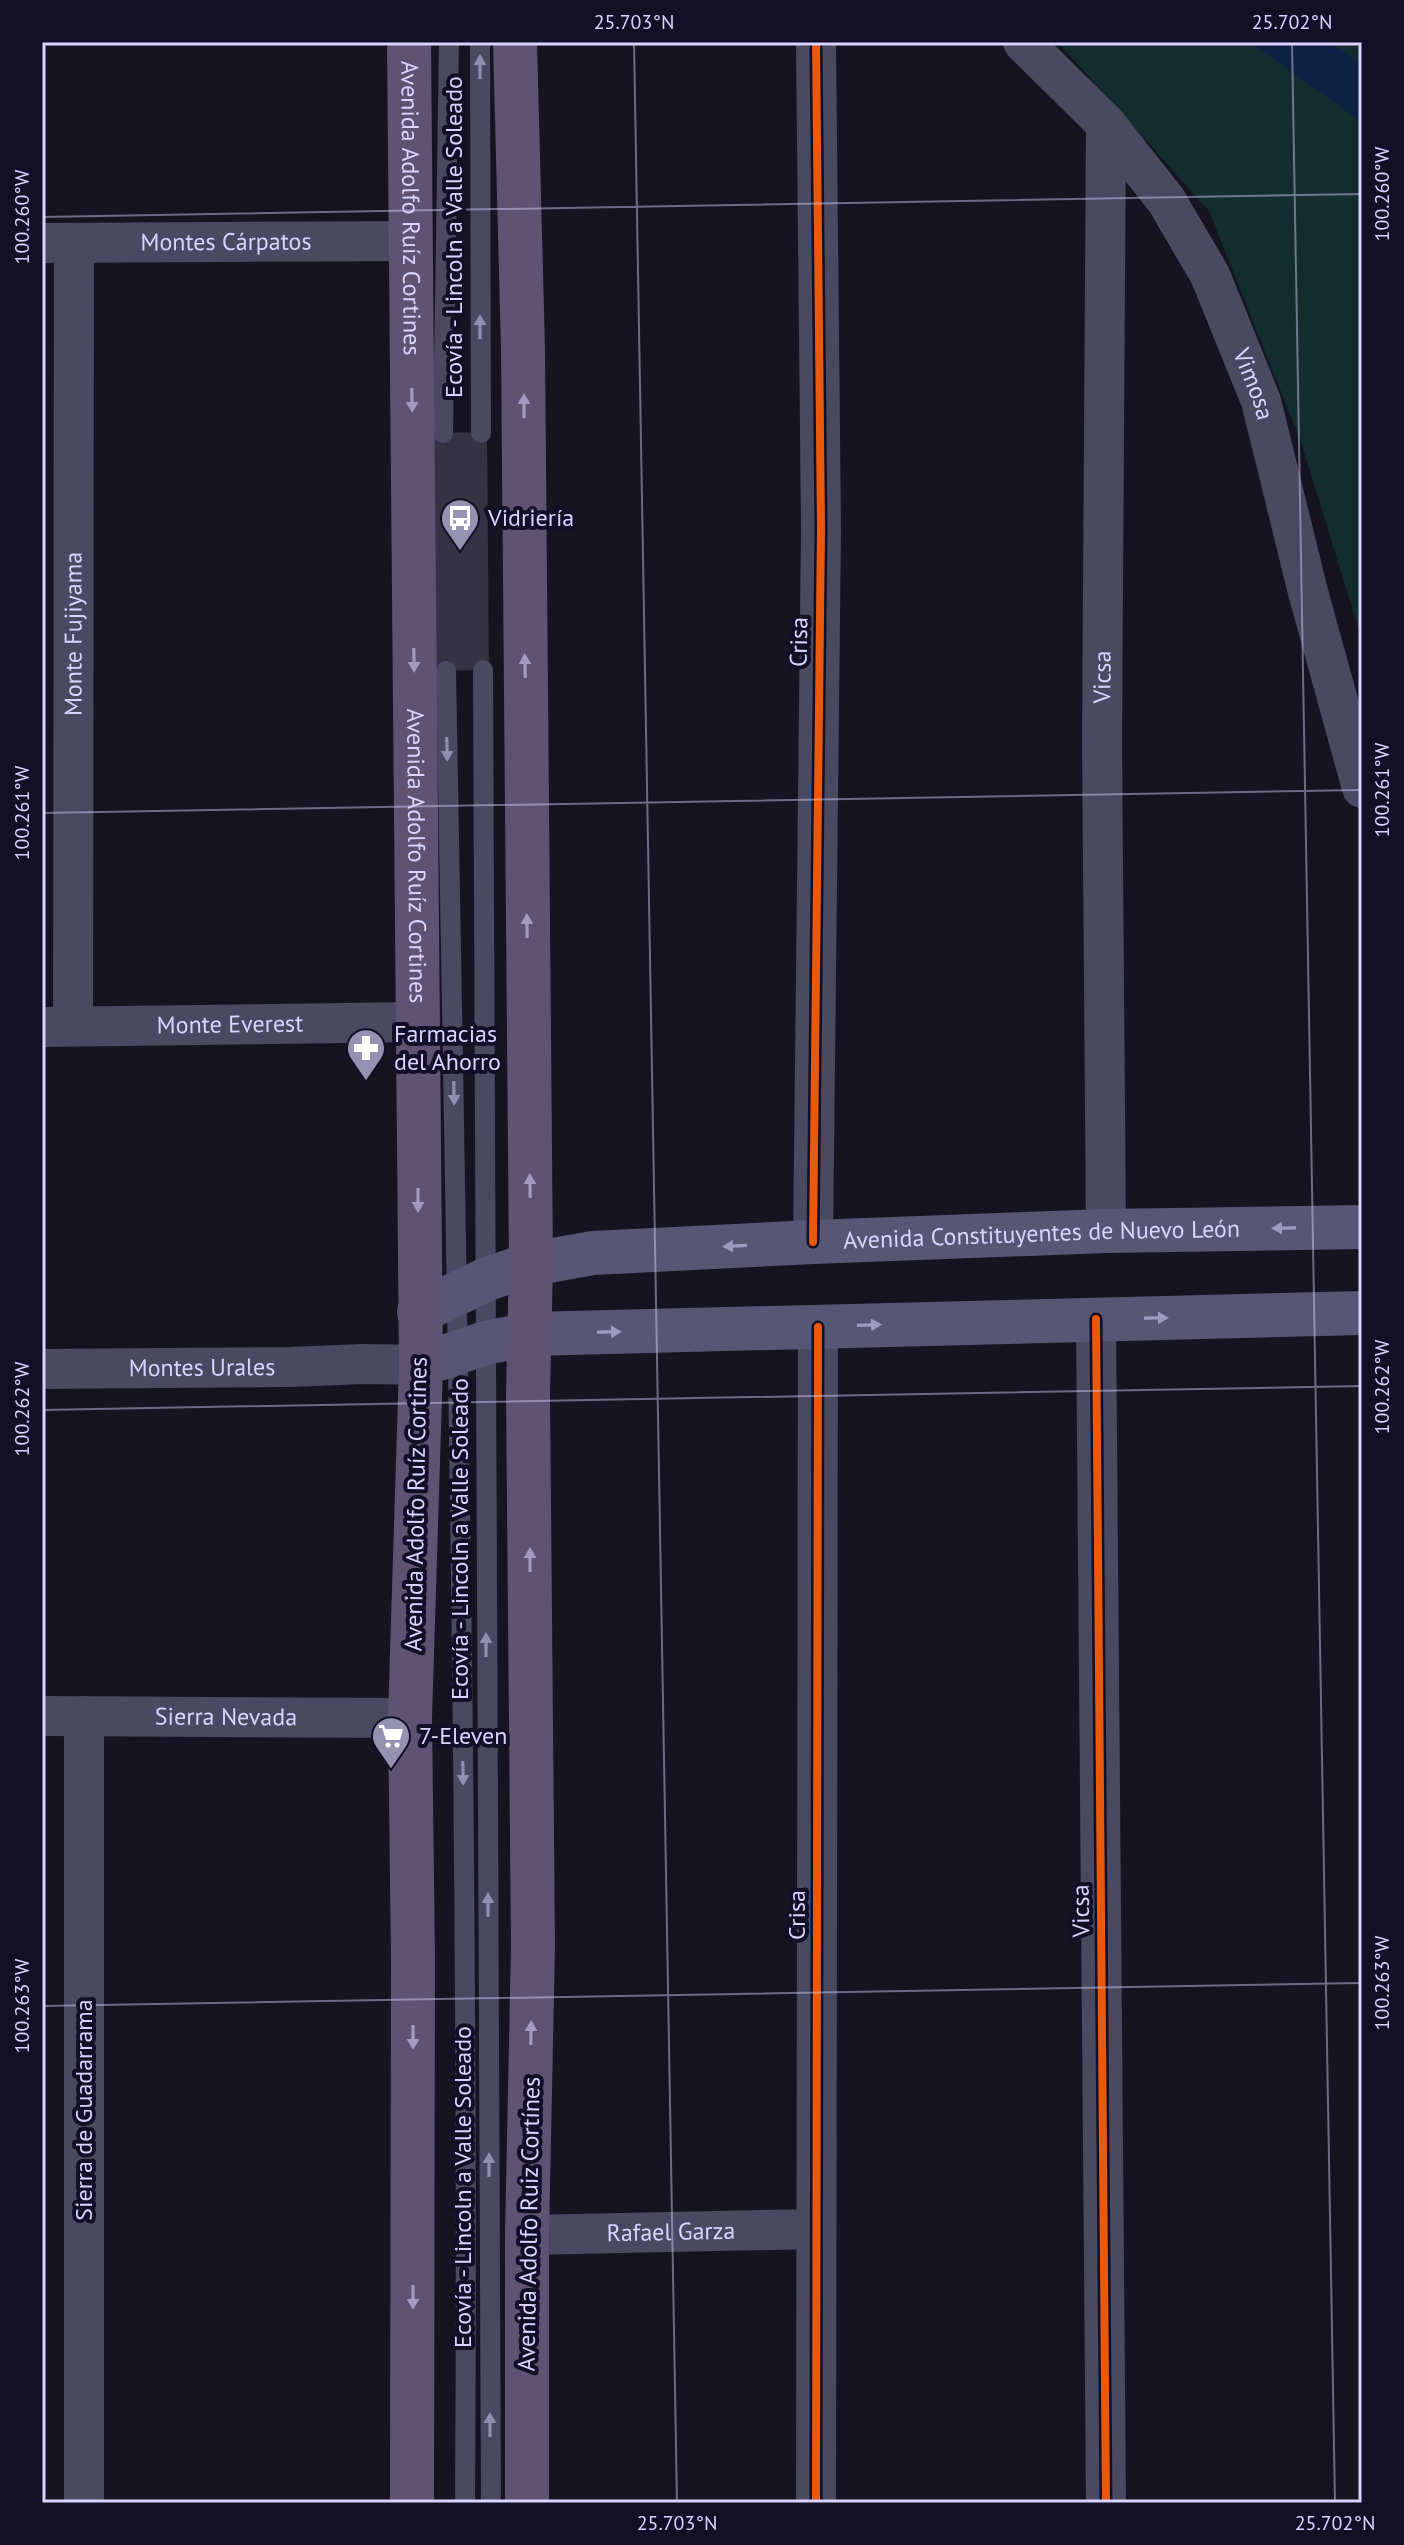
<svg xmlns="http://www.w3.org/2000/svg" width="1404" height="2545" font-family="'PT Sans',sans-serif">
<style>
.green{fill:#132c2d}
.water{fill:#0d2144}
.building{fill:#343243}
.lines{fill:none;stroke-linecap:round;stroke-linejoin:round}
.lane{stroke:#4a4962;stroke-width:20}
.street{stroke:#4a4962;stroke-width:40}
.secondary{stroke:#575674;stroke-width:44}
.primary{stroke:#5e5373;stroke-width:44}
.cycleway-casing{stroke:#130f26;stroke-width:13}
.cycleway{stroke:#e8590c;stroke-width:8}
.oneway{fill:#928eb0}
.oneway2{fill:#a29ac0}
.oneway3{fill:#9e9bc0}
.ticks{fill:none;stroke:#d9d4ff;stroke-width:2;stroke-opacity:0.45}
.labels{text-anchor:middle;stroke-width:8;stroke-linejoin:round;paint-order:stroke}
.street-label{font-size:24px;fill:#d9d4ff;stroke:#130f26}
.poi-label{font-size:24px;fill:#d9d4ff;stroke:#130f26;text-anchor:start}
.neatline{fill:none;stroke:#d9d4ff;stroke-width:3}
.ticks-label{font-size:20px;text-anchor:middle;fill:#d9d4ff}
</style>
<rect width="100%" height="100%" fill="#161421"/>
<!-- green -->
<path class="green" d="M1058,42H1362V640L1301,442L1209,211Z"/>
<!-- water -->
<path class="water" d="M1250,42H1330L1362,64V122Z"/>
<!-- building -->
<path class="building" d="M487,432L489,670L433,671L431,433Z"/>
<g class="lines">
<!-- lane -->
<g class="lane">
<path d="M480,42L481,433"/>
<path d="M443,433L449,42"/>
<path d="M483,670L491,2503"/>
<path d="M446,671C457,1282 469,1892 465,2503"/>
</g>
<!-- street -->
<g class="street">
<path id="s1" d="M1023,42L1106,124L1166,200L1210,275L1261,401L1308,592L1362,788"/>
<path id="s2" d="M42,243L410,241"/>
<path id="s3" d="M73,1026L74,243"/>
<path id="s4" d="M42,1027L417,1022"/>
<path id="s5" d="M1106,1231L1102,742L1106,124"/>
<path d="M813,1242L821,529L816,42"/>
<path d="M1096,1319L1106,2503"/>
<path id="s6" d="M42,1369L290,1367L363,1364L421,1365"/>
<path id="s7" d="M42,1716L410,1718"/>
<path d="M84,1716V2503"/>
<path id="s8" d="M527,2235L816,2229"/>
<path d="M816,2503L818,1327"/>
</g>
<!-- secondary -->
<g class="secondary">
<path id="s9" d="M419,1312L485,1280L531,1264L593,1253L813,1242L1106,1231L1362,1227"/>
<path d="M421,1365L485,1343L531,1334L1362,1313"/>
</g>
<!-- primary -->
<g class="primary">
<path id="s10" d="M409,42L421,1365L410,1718L413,1959L412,2503"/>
<path d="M515,42L523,349L531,1264L528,1395L533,1946L527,2235V2503"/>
</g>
<defs>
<g id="cycleway">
<path d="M813,1242L821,529L816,42"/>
<path d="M1096,1319L1106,2503"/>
<path d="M816,2503L818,1327"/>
</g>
</defs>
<!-- cycleway casing -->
<use href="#cycleway" class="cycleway-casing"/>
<!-- cycleway -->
<use href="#cycleway" class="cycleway"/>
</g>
<!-- one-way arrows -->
<defs><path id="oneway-solid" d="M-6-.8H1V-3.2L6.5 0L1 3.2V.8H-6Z" transform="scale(2)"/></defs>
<g class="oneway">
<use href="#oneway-solid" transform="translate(480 67) rotate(-90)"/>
<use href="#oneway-solid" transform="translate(480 327) rotate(-90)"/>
<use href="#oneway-solid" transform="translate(447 749) rotate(89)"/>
<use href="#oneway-solid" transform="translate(454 1093) rotate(89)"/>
<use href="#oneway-solid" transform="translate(486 1645) rotate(-90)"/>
<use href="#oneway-solid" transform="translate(463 1773) rotate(89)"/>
<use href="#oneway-solid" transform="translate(488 1905) rotate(-90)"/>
<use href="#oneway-solid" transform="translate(489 2165) rotate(-90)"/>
<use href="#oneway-solid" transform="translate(490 2425) rotate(-90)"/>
</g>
<g class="oneway2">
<use href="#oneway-solid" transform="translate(412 400) rotate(89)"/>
<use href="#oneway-solid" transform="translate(524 406) rotate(-90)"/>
<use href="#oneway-solid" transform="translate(414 660) rotate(89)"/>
<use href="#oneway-solid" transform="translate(525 666) rotate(-91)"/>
<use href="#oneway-solid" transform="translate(527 926) rotate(-91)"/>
<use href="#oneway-solid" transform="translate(530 1186) rotate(-91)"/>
<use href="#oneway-solid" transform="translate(418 1200) rotate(90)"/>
<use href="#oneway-solid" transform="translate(530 1560) rotate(-90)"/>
<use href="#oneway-solid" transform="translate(531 2033) rotate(-89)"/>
<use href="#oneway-solid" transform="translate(413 2037) rotate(90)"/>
<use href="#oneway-solid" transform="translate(413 2297) rotate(90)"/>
</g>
<g class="oneway3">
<use href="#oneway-solid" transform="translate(1284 1228) rotate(179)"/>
<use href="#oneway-solid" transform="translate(735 1246) rotate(177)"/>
<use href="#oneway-solid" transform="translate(1156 1318) rotate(-1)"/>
<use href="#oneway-solid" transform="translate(869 1325) rotate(-2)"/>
<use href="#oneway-solid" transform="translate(609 1332) rotate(-1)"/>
</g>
<!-- ticks -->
<path class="ticks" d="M634,42L677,2503M1292,42L1335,2503M42,217L1362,194M42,813L1362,790M42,1410L1362,1386M42,2006L1362,1983"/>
<!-- icons -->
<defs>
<symbol id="bus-pin" viewBox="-11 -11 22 30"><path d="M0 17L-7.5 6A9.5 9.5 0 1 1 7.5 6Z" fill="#9591b1" stroke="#130f26"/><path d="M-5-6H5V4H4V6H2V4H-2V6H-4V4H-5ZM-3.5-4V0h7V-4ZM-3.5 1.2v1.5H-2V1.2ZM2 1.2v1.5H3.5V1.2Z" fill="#fff"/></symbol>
<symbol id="pharmacy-pin" viewBox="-11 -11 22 30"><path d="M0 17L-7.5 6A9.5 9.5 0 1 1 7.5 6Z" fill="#9591b1" stroke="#130f26"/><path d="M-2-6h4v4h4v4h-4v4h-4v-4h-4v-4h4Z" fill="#fff"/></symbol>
<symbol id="supermarket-pin" viewBox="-11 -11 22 30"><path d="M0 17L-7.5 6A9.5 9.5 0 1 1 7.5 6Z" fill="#9591b1" stroke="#130f26"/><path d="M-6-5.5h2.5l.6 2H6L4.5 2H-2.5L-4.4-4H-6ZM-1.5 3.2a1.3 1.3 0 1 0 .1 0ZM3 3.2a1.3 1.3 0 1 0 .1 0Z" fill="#fff"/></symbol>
</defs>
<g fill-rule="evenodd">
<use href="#bus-pin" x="438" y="496" width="44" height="60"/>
<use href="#pharmacy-pin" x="344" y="1026" width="44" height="60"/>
<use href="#supermarket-pin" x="369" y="1714" width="44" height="60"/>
</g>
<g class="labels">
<!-- street labels -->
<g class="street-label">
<text dy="8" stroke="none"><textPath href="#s10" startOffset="166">Avenida Adolfo Ruíz Cortines</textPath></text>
<text transform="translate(454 237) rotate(-90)" y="8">Ecovía - Lincoln a Valle Soleado</text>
<text dy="8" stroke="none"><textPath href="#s2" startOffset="184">Montes Cárpatos</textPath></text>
<text dy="8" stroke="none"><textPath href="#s1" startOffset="418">Vimosa</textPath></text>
<text dy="8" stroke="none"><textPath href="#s3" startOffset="392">Monte Fujiyama</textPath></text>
<text transform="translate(799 642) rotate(-89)" y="8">Crisa</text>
<text dy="8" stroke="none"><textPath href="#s5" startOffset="554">Vicsa</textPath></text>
<text dy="8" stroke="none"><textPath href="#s10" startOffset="814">Avenida Adolfo Ruíz Cortines</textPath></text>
<text dy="8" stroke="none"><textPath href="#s4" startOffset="188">Monte Everest</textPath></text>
<text dy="8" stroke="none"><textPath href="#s9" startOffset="634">Avenida Constituyentes de Nuevo León</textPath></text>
<text dy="8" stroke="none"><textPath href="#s6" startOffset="160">Montes Urales</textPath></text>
<text transform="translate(416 1504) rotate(-89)" y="8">Avenida Adolfo Ruíz Cortines</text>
<text transform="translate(460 1539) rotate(-90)" y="8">Ecovía - Lincoln a Valle Soleado</text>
<text dy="8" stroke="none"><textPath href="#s7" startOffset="184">Sierra Nevada</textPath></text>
<text transform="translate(1081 1911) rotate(-91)" y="8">Vicsa</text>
<text transform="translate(797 1915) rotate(-90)" y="8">Crisa</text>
<text transform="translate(84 2110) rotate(-90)" y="8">Sierra de Guadarrama</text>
<text transform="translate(463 2187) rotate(-90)" y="8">Ecovía - Lincoln a Valle Soleado</text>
<text transform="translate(529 2224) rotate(-89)" y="8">Avenida Adolfo Ruiz Cortínes</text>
<text dy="8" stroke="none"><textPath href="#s8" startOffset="144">Rafael Garza</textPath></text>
</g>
<!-- poi labels -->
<g class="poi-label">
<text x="488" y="526">Vidriería</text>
<text x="394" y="1042">Farmacias<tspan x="394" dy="28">del Ahorro</tspan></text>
<text x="419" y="1744">7-Eleven</text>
</g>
</g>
<!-- border -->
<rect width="1404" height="2545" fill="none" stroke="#130f26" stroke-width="88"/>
<rect x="44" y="44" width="1316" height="2457" class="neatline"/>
<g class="ticks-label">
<text x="634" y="29">25.703°N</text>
<text x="1292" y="29">25.702°N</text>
<text transform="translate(1382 194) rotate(-90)" y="7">100.260°W</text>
<text transform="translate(22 217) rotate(-90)" y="7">100.260°W</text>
<text transform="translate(1382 790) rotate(-90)" y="7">100.261°W</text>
<text transform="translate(22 813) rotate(-90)" y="7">100.261°W</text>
<text transform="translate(1382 1387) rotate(-90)" y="7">100.262°W</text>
<text transform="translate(22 1409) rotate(-90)" y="7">100.262°W</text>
<text transform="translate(1382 1983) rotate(-90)" y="7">100.263°W</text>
<text transform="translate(22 2006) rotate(-90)" y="7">100.263°W</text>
<text x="677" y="2530">25.703°N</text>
<text x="1335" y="2530">25.702°N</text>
</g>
</svg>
